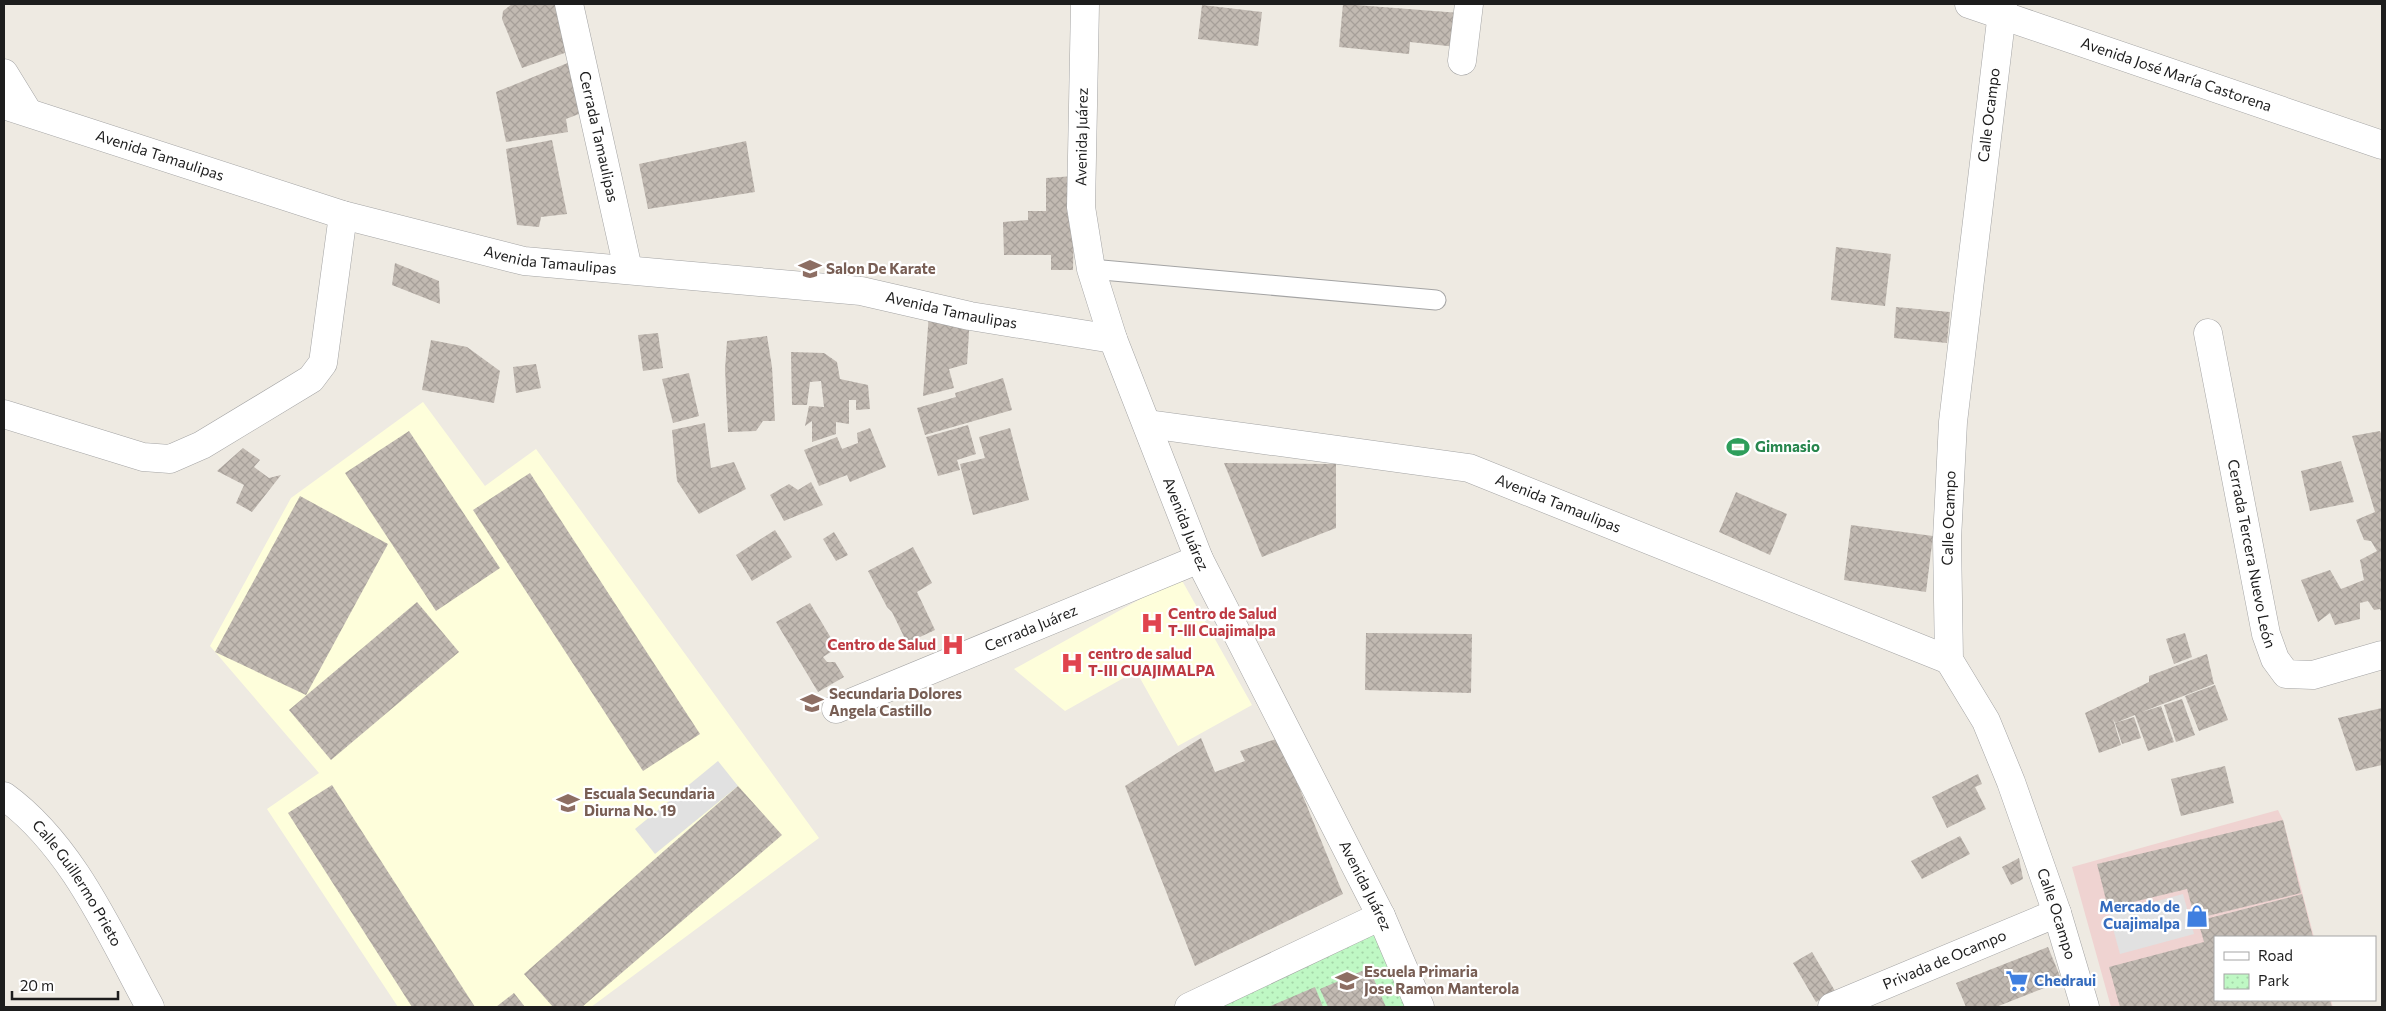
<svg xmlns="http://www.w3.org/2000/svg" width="2386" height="1011" font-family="Commissioner,sans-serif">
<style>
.commercial{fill:#efd3d1}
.education{fill:#fefedb}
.park{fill:url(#park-dots)}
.parking{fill:#e1e1e1}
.building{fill:url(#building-cross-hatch)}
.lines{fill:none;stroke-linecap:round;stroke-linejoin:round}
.service-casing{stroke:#a4a4a4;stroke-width:21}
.minor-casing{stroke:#a4a4a4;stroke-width:29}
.tertiary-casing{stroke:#a4a4a4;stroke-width:29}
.service{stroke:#fff;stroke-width:19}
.minor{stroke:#fff;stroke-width:28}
.tertiary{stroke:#fff;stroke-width:28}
.labels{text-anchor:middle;stroke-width:4.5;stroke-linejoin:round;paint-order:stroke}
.street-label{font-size:15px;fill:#1d1d1d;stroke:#fff}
.education-label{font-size:15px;font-weight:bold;fill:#785e54;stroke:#fff;text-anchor:start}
.leisure-label{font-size:15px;font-weight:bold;fill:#27864d;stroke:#fff;text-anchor:start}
.health-label{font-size:15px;font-weight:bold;fill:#be3a42;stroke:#fff;text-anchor:start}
.shop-label{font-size:15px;font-weight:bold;fill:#366cbe;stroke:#fff;text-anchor:end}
</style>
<defs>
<pattern id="park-dots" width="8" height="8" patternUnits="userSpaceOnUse" patternTransform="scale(1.25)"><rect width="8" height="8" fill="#bff8c4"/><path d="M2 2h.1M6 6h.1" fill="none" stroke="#a4d4a8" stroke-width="1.8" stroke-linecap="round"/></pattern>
<pattern id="building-cross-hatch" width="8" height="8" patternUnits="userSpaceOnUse" patternTransform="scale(1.25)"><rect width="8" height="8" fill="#c2bab2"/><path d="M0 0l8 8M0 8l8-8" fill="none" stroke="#a69f99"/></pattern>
</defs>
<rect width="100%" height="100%" fill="#eeeae2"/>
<!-- commercial -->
<path class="commercial" d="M2278,810L2283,820L2314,937H2215V1000H2331L2333,1007H2111L2072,867Z"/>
<!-- education -->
<g class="education">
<path d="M423,402L485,486L536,449L819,838L591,1007H398L267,809L319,773L210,646L291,498Z"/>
<path d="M1180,577L1252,705L1178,746L1136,671L1065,711L1014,669Z"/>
</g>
<!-- park -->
<path class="park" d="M1370,921L1406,1007H1205Z"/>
<!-- parking -->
<g class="parking">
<path d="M718,761L738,786L655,854L635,829Z"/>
<path d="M2183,894L2194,934L2120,954L2109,914Z"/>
</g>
<!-- building -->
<g class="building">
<path d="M512,4H559L576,49L522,68L502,19L503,11Z"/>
<path d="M1343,4L1460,13L1457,47L1410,42L1409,54L1339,47Z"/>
<path d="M1202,5L1262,12L1258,46L1198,39Z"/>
<path d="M575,60L589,110L566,119L568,132L506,142L496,92Z"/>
<path d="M552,140L567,214L541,217L539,227L517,225L506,149Z"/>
<path d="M746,141L755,192L648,209L639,164Z"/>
<path d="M1075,176L1073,270H1051V255H1004L1003,222L1028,220V211H1046V178Z"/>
<path d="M1836,247L1891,254L1885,306L1831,300Z"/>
<path d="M395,263L439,281L440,304L392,285Z"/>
<path d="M1896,307L1950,312L1947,343L1894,338Z"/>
<path d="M929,313L970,316L967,364L949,369L954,388L923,396Z"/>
<path d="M658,333L663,368L643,371L638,335Z"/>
<path d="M767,336L772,367L775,421H763L756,431L728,432L725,369L727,341Z"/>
<path d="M431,340L467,347L500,371L494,403L422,390Z"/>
<path d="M791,352L824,353L837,362L840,379L868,385L870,409L856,410V400H849V424L836,422V434L812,442V421L805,426L809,406L824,407L821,381L810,382L807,405H792Z"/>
<path d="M536,364L541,388L516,393L513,367Z"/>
<path d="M689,373L699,416L673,423L662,379Z"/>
<path d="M1003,378L1012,410L925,435L917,408L956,397L955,393Z"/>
<path d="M705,423L711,468L734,462L746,489L699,514L677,481L672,430Z"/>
<path d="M968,425L976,454L957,460L960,470L938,476L926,437Z"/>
<path d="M870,428L886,467L850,482L847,475L819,486L804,450L837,437L842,449L858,443L857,433Z"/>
<path d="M1010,428L1029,500L973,515L960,464L985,458L979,437Z"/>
<path d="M409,431L500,568L436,611L345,473Z"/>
<path d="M2380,431L2382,436V613L2380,609L2374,610L2368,601L2360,603V619L2335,625L2330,613L2318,622L2301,580L2330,570L2341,589L2364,580L2360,560L2377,551L2371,541L2364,540L2356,520L2375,512L2352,436Z"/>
<path d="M243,448L260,460L254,467L269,478L281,475L252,512L236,503L244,485L217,471Z"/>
<path d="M2341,461L2354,502L2310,511L2301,471Z"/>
<path d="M1224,463L1336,464V528L1262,557Z"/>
<path d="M530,473L700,734L643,771L473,510Z"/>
<path d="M811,482L823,505L784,521L770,495L789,484L798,490Z"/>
<path d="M1736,492L1787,514L1770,555L1719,532Z"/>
<path d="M300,496L388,544L306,695L215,652Z"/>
<path d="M1851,525L1933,536L1926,592L1844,580Z"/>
<path d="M775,530L792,557L752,581L736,555Z"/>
<path d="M834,532L848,555L836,561L823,539Z"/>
<path d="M913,547L932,583L917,592L935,630L907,643L892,612L887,607L868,571Z"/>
<path d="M417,602L459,652L331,760L289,710Z"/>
<path d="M810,603L837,648L823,657L827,662H835L844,677L818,692L776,622Z"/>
<path d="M1366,633L1472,634L1471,693L1365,690Z"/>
<path d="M2185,633L2192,657L2174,664L2166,639Z"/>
<path d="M2207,654L2214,684L2142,712L2161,706L2174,742L2148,751L2135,715L2115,723L2113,719L2121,745L2099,753L2085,713L2149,682V676Z"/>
<path d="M2215,685L2228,720L2199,731L2185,696Z"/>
<path d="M2182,699L2195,735L2176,742L2164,705Z"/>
<path d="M2382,708V765L2356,771L2338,718Z"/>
<path d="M2134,717L2141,738L2122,744L2115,723Z"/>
<path d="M1201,738L1215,772L1245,761L1240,751L1279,738L1343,894L1195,966L1125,786Z"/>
<path d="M2225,766L2234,803L2181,816L2171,779Z"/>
<path d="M1978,774L1982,784L1975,787L1986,809L1947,828L1932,797Z"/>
<path d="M332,785L475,1007H412L288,813Z"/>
<path d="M738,786L782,835L582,1007H553L524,974Z"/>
<path d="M2283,820L2301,893L2195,919L2187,889L2108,908L2097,864Z"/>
<path d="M1960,836L1970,854L1922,879L1911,861Z"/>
<path d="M2019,858L2023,879L2011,885L2002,867Z"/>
<path d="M2302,894L2313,937H2215V1000H2330L2332,1007H2120L2109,967L2204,942L2198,921Z"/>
<path d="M2048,947L2062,981L1996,1007H1966L1956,983Z"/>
<path d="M1812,952L1835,991L1816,1002L1793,963Z"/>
<path d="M1369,968L1386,1007H1328L1320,989Z"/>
<path d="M1315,987L1323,1007H1268Z"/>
<path d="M514,993L525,1007H496Z"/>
</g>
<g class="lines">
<defs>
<path id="service" d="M1091,269L1436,300"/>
<g id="minor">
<path id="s1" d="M569,4L628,269"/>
<path id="s2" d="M2003,4L1953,422L1947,539L1949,660L1986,721L2011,782L2057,913L2085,1007"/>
<path d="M1462,61L1469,4"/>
<path d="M4,73L28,112"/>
<path id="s3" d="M4,105L343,215L524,261L861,291L970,316L1113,339"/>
<path id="s4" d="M2208,333L2266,634L2275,659L2286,674L2313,675L2382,655"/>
<path d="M4,414L143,457L170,459L202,445L311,379L323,363L343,215"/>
<path id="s5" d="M1148,424L1469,468L1949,660"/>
<path id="s6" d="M836,709L1199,559"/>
<path id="s7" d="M4,796C73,846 110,934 150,1007"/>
<path d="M1189,1007L1381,916"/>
<path id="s8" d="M1832,1007L2057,913"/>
</g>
<g id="tertiary">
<path id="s9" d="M1085,4L1081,207L1091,269L1113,339L1199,559L1381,916L1420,1007"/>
<path id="s10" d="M1969,4L2382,145"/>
</g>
</defs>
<!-- service casing -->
<use href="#service" class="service-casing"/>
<!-- minor casing -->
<use href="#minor" class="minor-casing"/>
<!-- tertiary casing -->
<use href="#tertiary" class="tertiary-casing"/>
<!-- service -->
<use href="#service" class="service"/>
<!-- minor -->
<use href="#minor" class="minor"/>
<!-- tertiary -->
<use href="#tertiary" class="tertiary"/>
</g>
<!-- icons -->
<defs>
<symbol id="school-bare" viewBox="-9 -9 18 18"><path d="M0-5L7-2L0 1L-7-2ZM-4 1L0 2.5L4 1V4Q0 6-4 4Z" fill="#8d6e63" stroke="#fff" stroke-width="2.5" paint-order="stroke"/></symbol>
<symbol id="stadium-bare" viewBox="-9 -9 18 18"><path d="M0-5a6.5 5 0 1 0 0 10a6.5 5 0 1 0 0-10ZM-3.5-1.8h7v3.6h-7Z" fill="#2e9e5b" stroke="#fff" stroke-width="2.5" paint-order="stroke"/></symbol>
<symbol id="hospital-bare" viewBox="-9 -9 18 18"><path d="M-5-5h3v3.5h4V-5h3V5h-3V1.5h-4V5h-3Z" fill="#e0444e" stroke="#fff" stroke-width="2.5" paint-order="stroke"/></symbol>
<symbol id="shop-bare" viewBox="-9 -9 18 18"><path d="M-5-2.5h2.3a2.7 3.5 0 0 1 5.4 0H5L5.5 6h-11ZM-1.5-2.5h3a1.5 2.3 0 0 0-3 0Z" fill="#3f7fe0" stroke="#fff" stroke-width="2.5" paint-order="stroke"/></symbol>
<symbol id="supermarket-bare" viewBox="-9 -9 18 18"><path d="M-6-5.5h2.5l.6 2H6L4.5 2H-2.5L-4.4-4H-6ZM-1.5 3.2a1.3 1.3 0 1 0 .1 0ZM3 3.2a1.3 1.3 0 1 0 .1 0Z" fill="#3f7fe0" stroke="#fff" stroke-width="2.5" paint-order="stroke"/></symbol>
</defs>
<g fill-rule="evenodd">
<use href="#school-bare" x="794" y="253" width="32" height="32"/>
<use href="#stadium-bare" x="1722" y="431" width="32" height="32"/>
<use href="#hospital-bare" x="1136" y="607" width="32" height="32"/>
<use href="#hospital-bare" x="937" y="629" width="32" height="32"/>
<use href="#hospital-bare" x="1056" y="647" width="32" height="32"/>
<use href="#school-bare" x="796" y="687" width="32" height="32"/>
<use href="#school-bare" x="552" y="787" width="32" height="32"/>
<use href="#shop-bare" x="2181" y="900" width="32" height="32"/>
<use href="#school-bare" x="1331" y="965" width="32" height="32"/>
<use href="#supermarket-bare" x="2001" y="965" width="32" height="32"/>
</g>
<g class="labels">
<!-- street labels -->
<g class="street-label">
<text dy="5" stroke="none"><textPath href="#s10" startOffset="219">Avenida José María Castorena</textPath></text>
<text transform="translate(1989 115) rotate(-83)" y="5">Calle Ocampo</text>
<text dy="5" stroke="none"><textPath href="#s1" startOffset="136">Cerrada Tamaulipas</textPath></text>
<text transform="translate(1082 137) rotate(-89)" y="5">Avenida Juárez</text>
<text dy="5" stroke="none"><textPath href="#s3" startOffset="164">Avenida Tamaulipas</textPath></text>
<text dy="5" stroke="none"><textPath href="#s3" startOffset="569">Avenida Tamaulipas</textPath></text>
<text dy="5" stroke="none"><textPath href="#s3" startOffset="974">Avenida Tamaulipas</textPath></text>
<text dy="5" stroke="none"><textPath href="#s5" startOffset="420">Avenida Tamaulipas</textPath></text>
<text transform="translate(1949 518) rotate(-88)" y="5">Calle Ocampo</text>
<text dy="5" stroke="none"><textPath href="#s9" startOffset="538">Avenida Juárez</textPath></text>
<text dy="5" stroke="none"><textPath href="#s4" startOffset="225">Cerrada Tercera Nuevo León</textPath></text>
<text dy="5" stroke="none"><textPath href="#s6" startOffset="211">Cerrada Juárez</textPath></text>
<text dy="5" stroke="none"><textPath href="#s7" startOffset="115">Calle Guillermo Prieto</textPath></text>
<text dy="5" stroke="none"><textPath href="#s9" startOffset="942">Avenida Juárez</textPath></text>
<text dy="5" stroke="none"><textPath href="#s2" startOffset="936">Calle Ocampo</textPath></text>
<text dy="5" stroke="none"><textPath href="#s8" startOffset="122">Privada de Ocampo</textPath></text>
</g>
<!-- education labels -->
<g class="education-label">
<text x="826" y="274">Salon De Karate</text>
<text x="829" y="699">Secundaria Dolores<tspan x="829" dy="17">Angela Castillo</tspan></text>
<text x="584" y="799">Escuala Secundaria<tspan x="584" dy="17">Diurna No. 19</tspan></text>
<text x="1364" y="977">Escuela Primaria<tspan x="1364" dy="17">Jose Ramon Manterola</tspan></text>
</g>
<!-- leisure labels -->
<g class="leisure-label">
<text x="1755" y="452">Gimnasio</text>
</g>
<!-- health labels -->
<g class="health-label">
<text x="1168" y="619">Centro de Salud<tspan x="1168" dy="17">T-lll Cuajimalpa</tspan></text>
<text x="936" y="650" text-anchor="end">Centro de Salud</text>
<text x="1088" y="659">centro de salud<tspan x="1088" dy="17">T-III CUAJIMALPA</tspan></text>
</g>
<!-- shop labels -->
<g class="shop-label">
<text x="2180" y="912">Mercado de<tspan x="2180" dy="17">Cuajimalpa</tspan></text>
<text x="2034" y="986" text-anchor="start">Chedraui</text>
</g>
</g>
<!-- border -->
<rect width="2386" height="1011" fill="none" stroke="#1d1d1d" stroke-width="10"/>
<!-- legend -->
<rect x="2214" y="936" width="162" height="65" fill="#ffffff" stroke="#a5a5a5"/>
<rect x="2224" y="952" width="25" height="8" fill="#ffffff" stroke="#a5a5a5"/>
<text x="2258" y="961" font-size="15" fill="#1d1d1d">Road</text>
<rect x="2224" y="974" width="25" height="15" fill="url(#park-dots)" stroke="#a5a5a5"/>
<text x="2258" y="986" font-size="15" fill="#1d1d1d">Park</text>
<!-- scale -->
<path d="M12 991v8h106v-8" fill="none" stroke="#1d1d1d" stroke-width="2.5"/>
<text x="20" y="991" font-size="15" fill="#1d1d1d" stroke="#ffffff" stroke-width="4" paint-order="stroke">20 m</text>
</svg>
